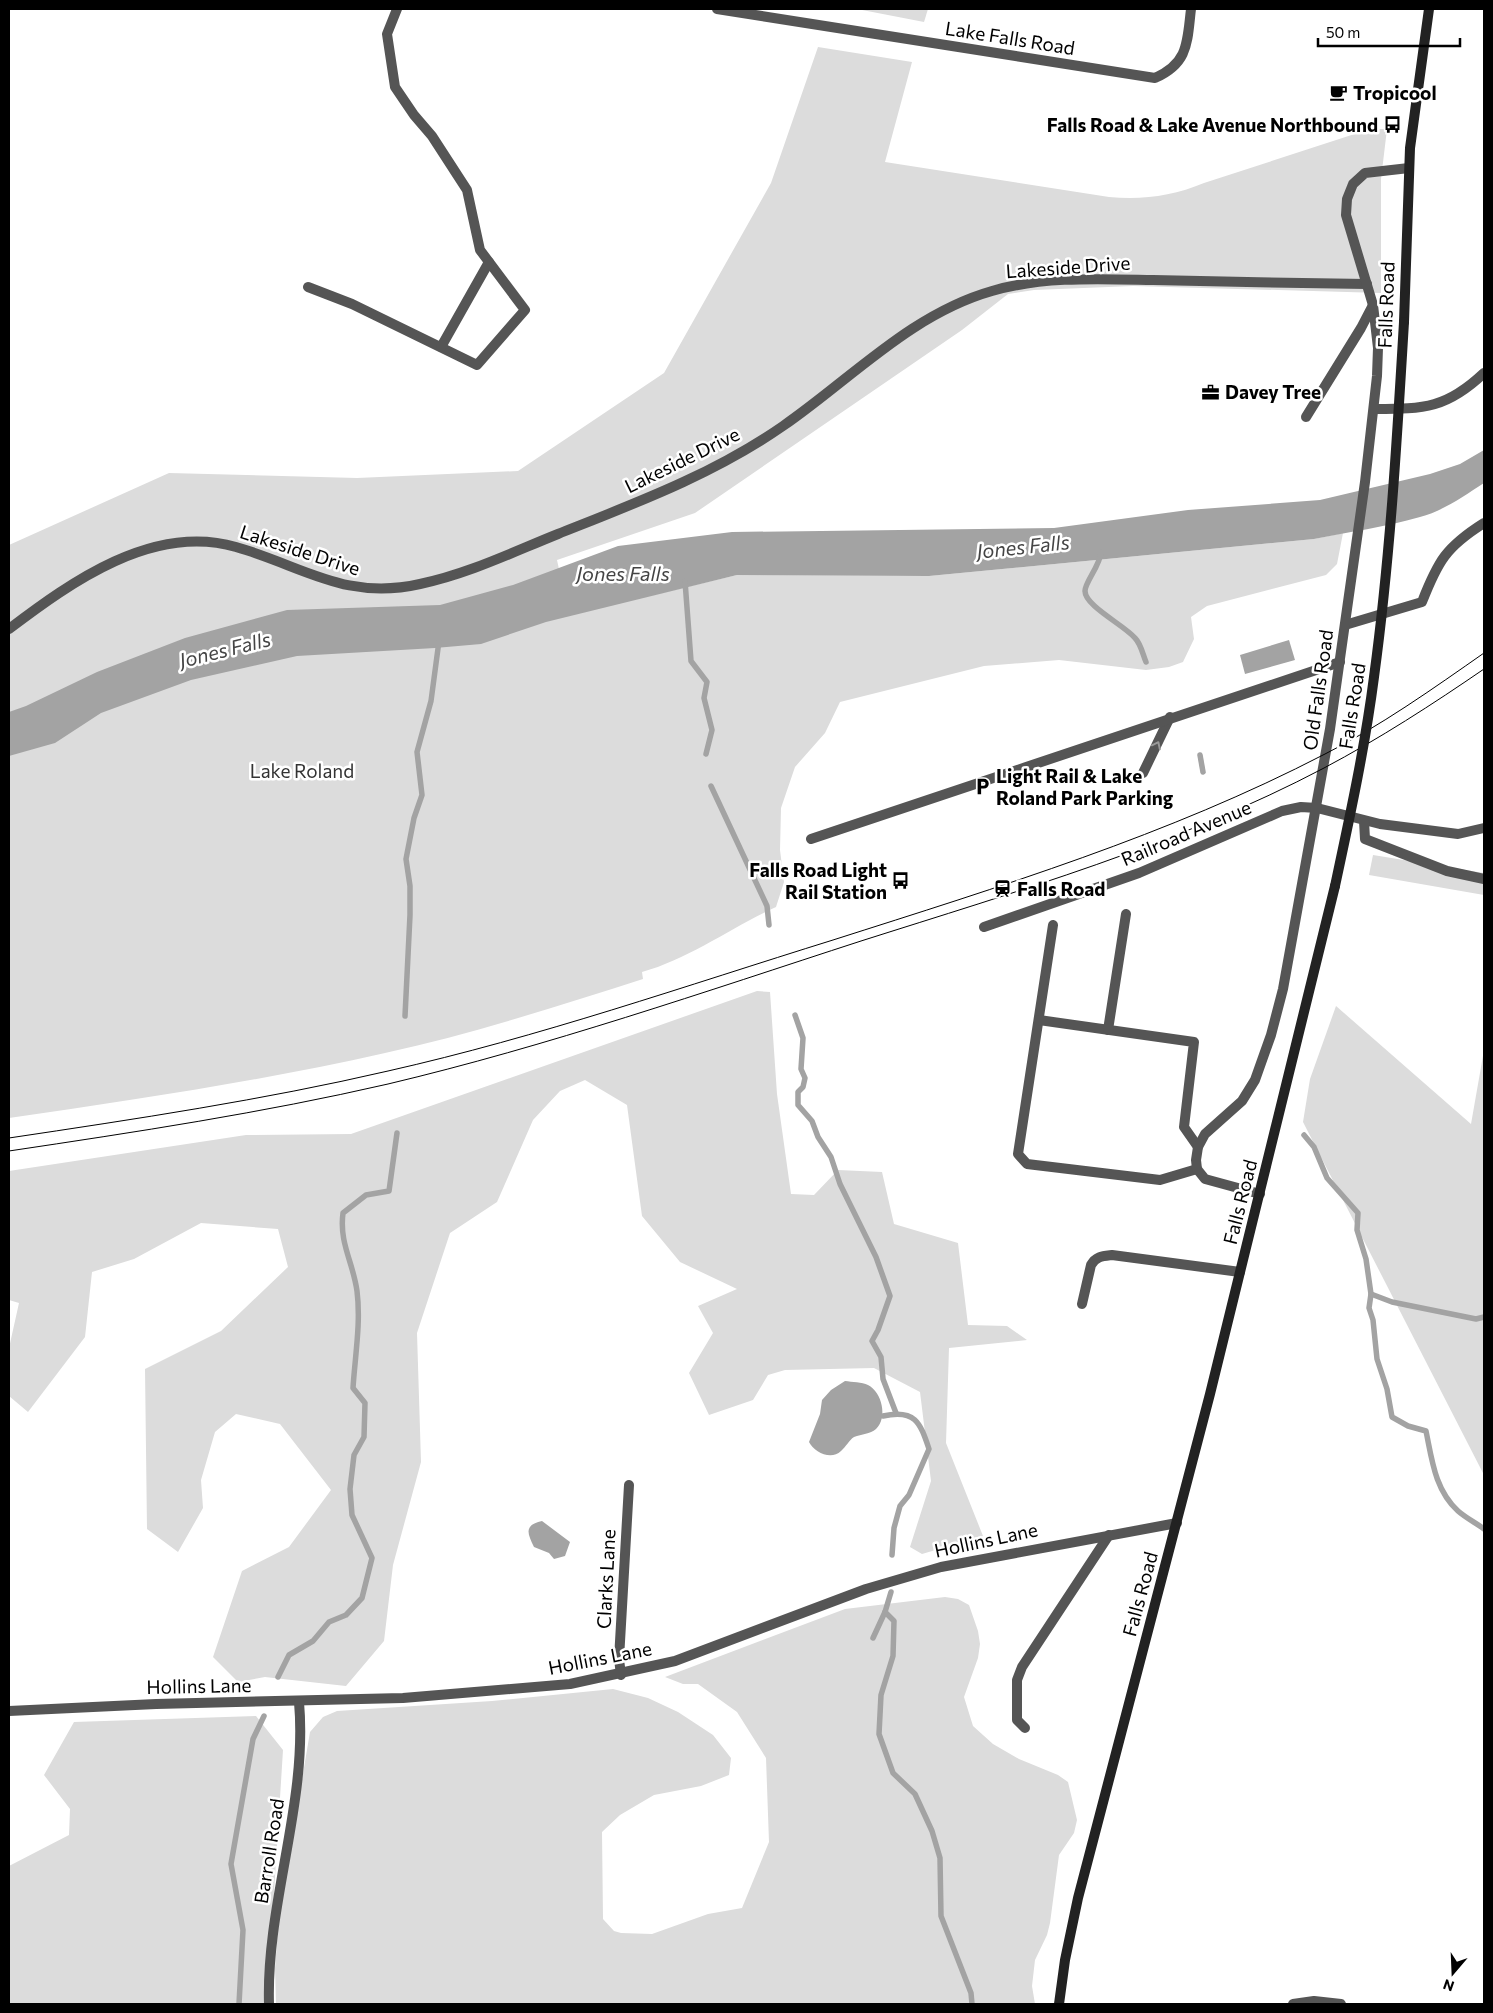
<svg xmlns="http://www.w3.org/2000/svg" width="1493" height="2013" font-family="Commissioner,sans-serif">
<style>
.green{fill:#dcdcdc}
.water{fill:#a3a3a3}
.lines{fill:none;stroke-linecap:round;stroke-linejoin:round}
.stream{stroke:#a3a3a3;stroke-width:5.5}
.service{stroke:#555;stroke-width:10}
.minor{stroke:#555;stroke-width:10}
.secondary{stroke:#222;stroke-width:10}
.tram{stroke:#000;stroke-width:1}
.secondary-bridge{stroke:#222;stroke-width:10}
.oneway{stroke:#999}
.labels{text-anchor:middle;stroke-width:5;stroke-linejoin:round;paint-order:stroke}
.street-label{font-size:19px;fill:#000;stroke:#fff}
.poi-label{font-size:19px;font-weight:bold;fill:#000;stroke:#fff;text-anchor:start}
.park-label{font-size:19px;fill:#333;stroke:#fff}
.water-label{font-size:20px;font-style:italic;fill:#444;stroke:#fff}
</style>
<rect width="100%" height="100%" fill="#fff"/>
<!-- green -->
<g class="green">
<path d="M857,9H928L924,22Z"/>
<path d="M818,47L912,62L885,162L1109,197C1143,200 1173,196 1204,183L1370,129H1387L1381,179V293L1133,286L1034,290L1008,294L962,330L695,513L557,560L569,615L737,575L929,576L1314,539L1343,533L1337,564L1326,575L1207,606L1191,617L1194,639L1183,662L1169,667L1146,670L1059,660L984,666L840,702L825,733L795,767L781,808L780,850L784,882L776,907C732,927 689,959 642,972L643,979C558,1006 472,1034 385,1053C261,1081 135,1100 9,1118V545L169,473L357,478L518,471L664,373L771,183Z"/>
<path d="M1373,855L1484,873V895L1369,875Z"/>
<path d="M757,991L770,992L777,1094L791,1194L814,1195L838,1170L882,1172L894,1224L958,1243L968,1325L1007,1326L1027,1340L949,1348L946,1443L983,1536L922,1554L910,1547L931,1481L920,1392L874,1368L785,1370L768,1375L753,1400L709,1415L689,1373L713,1333L698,1306L737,1289L680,1262L642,1216L627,1105L585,1080L560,1091L533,1120L497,1202L450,1233L417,1333L421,1462L393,1565L384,1641L346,1686L265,1677L238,1682L213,1657L242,1571L289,1547L331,1490L280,1424L236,1414L215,1432L201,1480L203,1508L178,1552L147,1529L145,1369L221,1331L288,1267L278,1229L201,1223L134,1259L92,1272L85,1337L28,1412L9,1396V1348L19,1303L9,1300V1171L246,1135L351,1134Z"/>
<path d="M1336,1006L1471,1124L1484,1050V1475L1303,1122L1310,1079Z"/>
<path d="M945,1597L958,1599L969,1605L978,1631L980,1644L978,1658L964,1697L973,1726L993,1744L1019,1759L1058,1775L1068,1782L1077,1820L1074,1833L1059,1855L1050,1923L1047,1935L1035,1960L1032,1986L1035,2004H276L275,1968L279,1916L310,1732L323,1717L337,1711L492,1701L613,1689L648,1698L678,1712L713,1735L731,1758L729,1775L701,1786L654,1795L620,1815L602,1832L603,1919L614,1931L621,1933L652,1934L708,1914L742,1908L769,1842L766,1758L737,1712L698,1684H683L665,1677L845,1609Z"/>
<path d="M256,1716L283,1750L267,2004H9V1866L69,1835L70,1809L44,1775L74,1722Z"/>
</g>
<!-- water -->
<g class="water">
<path d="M1484,450V483C1464,496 1443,511 1420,517C1385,527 1349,532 1314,539L929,576L737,575L546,622L481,644L435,648L297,656L191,680L101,713L55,743L9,756V712L26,706L97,672L185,638L287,610L440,605L513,585L618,546L732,532L1054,528L1188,510L1320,500L1430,474L1460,464Z"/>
<path d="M1289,640L1295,660L1245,674L1240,655Z"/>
<path d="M845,1381C852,1382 862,1382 868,1385C882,1392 888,1418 876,1429C870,1434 862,1434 854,1437C849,1440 846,1447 841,1451C831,1461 814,1452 809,1442L820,1414L822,1400L831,1390Z"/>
<path d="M542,1521L570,1542L565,1556L554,1559L549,1553L534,1547C527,1533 524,1525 542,1521Z"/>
</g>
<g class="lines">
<!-- stream -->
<g class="stream">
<path d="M1101,552C1100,566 1085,582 1085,591C1085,606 1124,625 1135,638C1141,644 1143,655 1146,662"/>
<path d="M685,581L691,661L707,682L704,698L712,730L706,754"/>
<path d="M1200,755L1203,772"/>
<path d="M711,786L767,906L769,925"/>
<path d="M795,1015L803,1038L801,1069L805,1078L803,1087L798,1092V1105L812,1121L818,1137L831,1157L840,1184L876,1257L890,1296L878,1330L872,1341L881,1357L883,1379L896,1413"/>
<path d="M405,1016L410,915V886L406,859L414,818L422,795L417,752L431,701L439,641"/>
<path d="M1304,1135L1314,1147L1327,1178L1358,1213L1357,1230L1366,1259L1371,1294L1369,1308L1373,1320L1377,1359L1387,1389L1392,1417L1408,1426L1426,1431C1432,1460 1435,1490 1458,1511C1466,1518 1476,1523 1484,1529"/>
<path d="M1371,1294L1392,1302L1476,1319L1484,1317"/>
<path d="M883,1416C915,1409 920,1422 929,1449L909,1495L900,1506L894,1528L892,1555"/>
<path d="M885,1612L894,1621L893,1656L881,1695L879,1734L893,1773L915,1794L932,1831L940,1858L941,1916L971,1993L972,2004"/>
<path d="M873,1638L885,1612L891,1592"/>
<path d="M278,1677L289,1655L313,1641L329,1622L346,1615L362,1598L372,1558L352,1515L350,1489L354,1455L364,1437L365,1403L353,1388C355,1356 361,1323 357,1291C353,1262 339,1243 343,1213L366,1195L389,1191L397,1133"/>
<path d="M239,2004L243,1930L231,1864L253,1739L264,1716"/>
</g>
<!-- service -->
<g class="service">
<path d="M1375,409C1425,409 1447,408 1484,373"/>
<path d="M1306,417L1361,328L1373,305"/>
<path d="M1345,625L1422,602C1438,561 1446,547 1484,523"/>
<path d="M1143,773L1170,717"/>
<path d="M1317,808L1380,824L1458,834L1484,828"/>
<path d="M1364,821L1365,839L1447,871L1484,879"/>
<path d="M811,839L1340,662"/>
<path d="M1053,925L1018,1154L1027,1164L1160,1180L1197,1169"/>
<path d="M1039,1020L1194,1042L1184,1127L1198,1147"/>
<path d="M1108,1030L1126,914"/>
<path d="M1082,1304L1091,1265C1096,1256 1103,1256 1112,1255L1240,1272"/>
<path d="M1025,1728L1017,1720V1680L1022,1667L1109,1535"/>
</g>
<!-- minor -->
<g class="minor">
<path d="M717,9L1155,78C1189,63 1187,42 1191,9"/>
<path d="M308,287L352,304L477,365L525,310L480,250L467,190L432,136L414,115L395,87L387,34L397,9"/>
<path d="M441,347L489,262"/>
<path d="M9,629C71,582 153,523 236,547C303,566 345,601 420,584C468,574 513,552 558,534C636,503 714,474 783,426C851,379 911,314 992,291C1043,276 1101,279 1153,280C1224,282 1296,283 1367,284"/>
<path d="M984,927L1139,873L1282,811L1301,807L1317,808"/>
<path d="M1260,1194L1205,1179L1197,1169L1196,1160L1198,1147L1205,1134L1242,1101L1255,1080L1271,1035L1283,989L1330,729L1365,482L1377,376L1378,348L1373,305L1346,215L1347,199L1353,184L1365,173L1409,168"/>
<path d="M621,1675L619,1659L629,1485"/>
<path d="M9,1711L156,1704L403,1698L570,1684L675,1661L866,1589L941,1567L1177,1523"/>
<path d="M269,2004C266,1903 308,1803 299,1702"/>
<path d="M1293,2004L1314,2001L1341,2004"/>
</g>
<!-- secondary -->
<g class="secondary">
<path d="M1404,322L1410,148L1429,9"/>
<path d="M1059,2004L1065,1960L1078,1898L1210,1394L1335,886"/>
</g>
<!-- tram -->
<g class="tram">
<path d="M9,1138C136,1119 263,1100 388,1071C539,1037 685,986 833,940C999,887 1169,835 1325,754C1379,727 1434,688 1484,653"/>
<path d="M9,1151C136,1132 262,1113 388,1084C548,1046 704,992 861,941C1015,892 1180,844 1324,768C1379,739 1433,704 1484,669"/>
</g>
<!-- secondary-bridge -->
<path class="secondary-bridge" d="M1335,886C1350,816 1365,747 1374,677C1390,559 1397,440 1404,322"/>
</g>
<!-- one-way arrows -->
<defs><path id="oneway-chevron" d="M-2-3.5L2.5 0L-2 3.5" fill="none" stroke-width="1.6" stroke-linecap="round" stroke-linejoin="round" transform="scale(1.25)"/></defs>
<use class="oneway" href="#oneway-chevron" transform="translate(1157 745) rotate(-64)"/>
<!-- icons -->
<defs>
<symbol id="cafe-bare" viewBox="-9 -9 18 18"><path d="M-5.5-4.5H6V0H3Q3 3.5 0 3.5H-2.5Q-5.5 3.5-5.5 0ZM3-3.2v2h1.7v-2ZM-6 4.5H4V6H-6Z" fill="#000" stroke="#fff" stroke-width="2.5" paint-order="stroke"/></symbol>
<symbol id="bus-bare" viewBox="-9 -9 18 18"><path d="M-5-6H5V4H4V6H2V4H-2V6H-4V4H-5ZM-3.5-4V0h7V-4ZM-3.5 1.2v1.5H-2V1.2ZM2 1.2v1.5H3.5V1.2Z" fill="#000" stroke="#fff" stroke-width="2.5" paint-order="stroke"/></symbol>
<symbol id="office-bare" viewBox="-9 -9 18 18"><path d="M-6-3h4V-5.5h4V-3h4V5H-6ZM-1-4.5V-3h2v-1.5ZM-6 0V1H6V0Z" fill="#000" stroke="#fff" stroke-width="2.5" paint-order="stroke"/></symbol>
<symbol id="parking-bare" viewBox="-9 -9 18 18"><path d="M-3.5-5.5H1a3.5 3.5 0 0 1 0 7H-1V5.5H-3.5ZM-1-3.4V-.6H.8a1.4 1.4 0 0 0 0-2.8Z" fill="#000" stroke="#fff" stroke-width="2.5" paint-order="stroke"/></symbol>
<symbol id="station-bare" viewBox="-9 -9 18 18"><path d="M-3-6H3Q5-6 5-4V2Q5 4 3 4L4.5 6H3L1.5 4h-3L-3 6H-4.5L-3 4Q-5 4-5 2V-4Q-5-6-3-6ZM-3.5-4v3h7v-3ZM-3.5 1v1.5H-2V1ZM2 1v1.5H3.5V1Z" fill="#000" stroke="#fff" stroke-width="2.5" paint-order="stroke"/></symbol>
</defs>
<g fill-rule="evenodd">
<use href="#cafe-bare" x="1326" y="80" width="25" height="25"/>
<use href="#bus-bare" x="1380" y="112" width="25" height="25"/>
<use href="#office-bare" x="1198" y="380" width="25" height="25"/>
<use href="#parking-bare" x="970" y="774" width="25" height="25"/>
<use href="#bus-bare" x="888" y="868" width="25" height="25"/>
<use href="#station-bare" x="990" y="876" width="25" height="25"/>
</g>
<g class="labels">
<!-- street labels -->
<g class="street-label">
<text transform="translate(1010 38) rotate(9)" y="7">Lake Falls Road</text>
<text transform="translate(1068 267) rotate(-4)" y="7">Lakeside Drive</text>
<text transform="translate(1386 305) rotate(-88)" y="7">Falls Road</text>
<text transform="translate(682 460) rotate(-26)" y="7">Lakeside Drive</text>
<text transform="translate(300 550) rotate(18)" y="7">Lakeside Drive</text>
<text transform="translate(1318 690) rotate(-82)" y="7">Old Falls Road</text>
<text transform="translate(1352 706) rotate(-81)" y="7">Falls Road</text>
<text transform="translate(1186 833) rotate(-23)" y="7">Railroad Avenue</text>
<text transform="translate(1240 1202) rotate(-76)" y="7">Falls Road</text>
<text transform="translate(986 1540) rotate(-12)" y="7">Hollins Lane</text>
<text transform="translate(606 1579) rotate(-87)" y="7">Clarks Lane</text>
<text transform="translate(1140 1594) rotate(-75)" y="7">Falls Road</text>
<text transform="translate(600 1658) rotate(-11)" y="7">Hollins Lane</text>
<text transform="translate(199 1686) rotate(-1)" y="7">Hollins Lane</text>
<text transform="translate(269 1851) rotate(-81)" y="7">Barroll Road</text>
</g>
<!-- poi labels -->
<g class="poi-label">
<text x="1353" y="100">Tropicool</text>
<text x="1378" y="132" text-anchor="end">Falls Road &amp; Lake Avenue Northbound</text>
<text x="1225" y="399">Davey Tree</text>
<text x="996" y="783">Light Rail &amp; Lake<tspan x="996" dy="22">Roland Park Parking</tspan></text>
<text x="887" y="877" text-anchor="end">Falls Road Light<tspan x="887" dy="22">Rail Station</tspan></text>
<text x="1017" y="896">Falls Road</text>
</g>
<!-- park labels -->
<g class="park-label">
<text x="302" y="778">Lake Roland</text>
</g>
<!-- water labels -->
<g class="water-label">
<text transform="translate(1023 547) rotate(-6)" y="7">Jones Falls</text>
<text x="623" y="581">Jones Falls</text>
<text transform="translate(225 650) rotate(-14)" y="7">Jones Falls</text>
</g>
</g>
<!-- border -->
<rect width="1493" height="2013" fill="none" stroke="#000000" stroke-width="20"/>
<!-- north arrow -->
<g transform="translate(1453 1973) rotate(199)" stroke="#ffffff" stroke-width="4" paint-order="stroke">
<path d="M0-4L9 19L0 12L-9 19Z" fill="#000000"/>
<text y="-8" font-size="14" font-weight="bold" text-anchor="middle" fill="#000000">N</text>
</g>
<!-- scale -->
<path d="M1318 38v8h142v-8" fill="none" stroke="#000000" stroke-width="2.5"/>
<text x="1326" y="38" font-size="15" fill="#000000" stroke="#ffffff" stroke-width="4" paint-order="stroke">50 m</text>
</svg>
